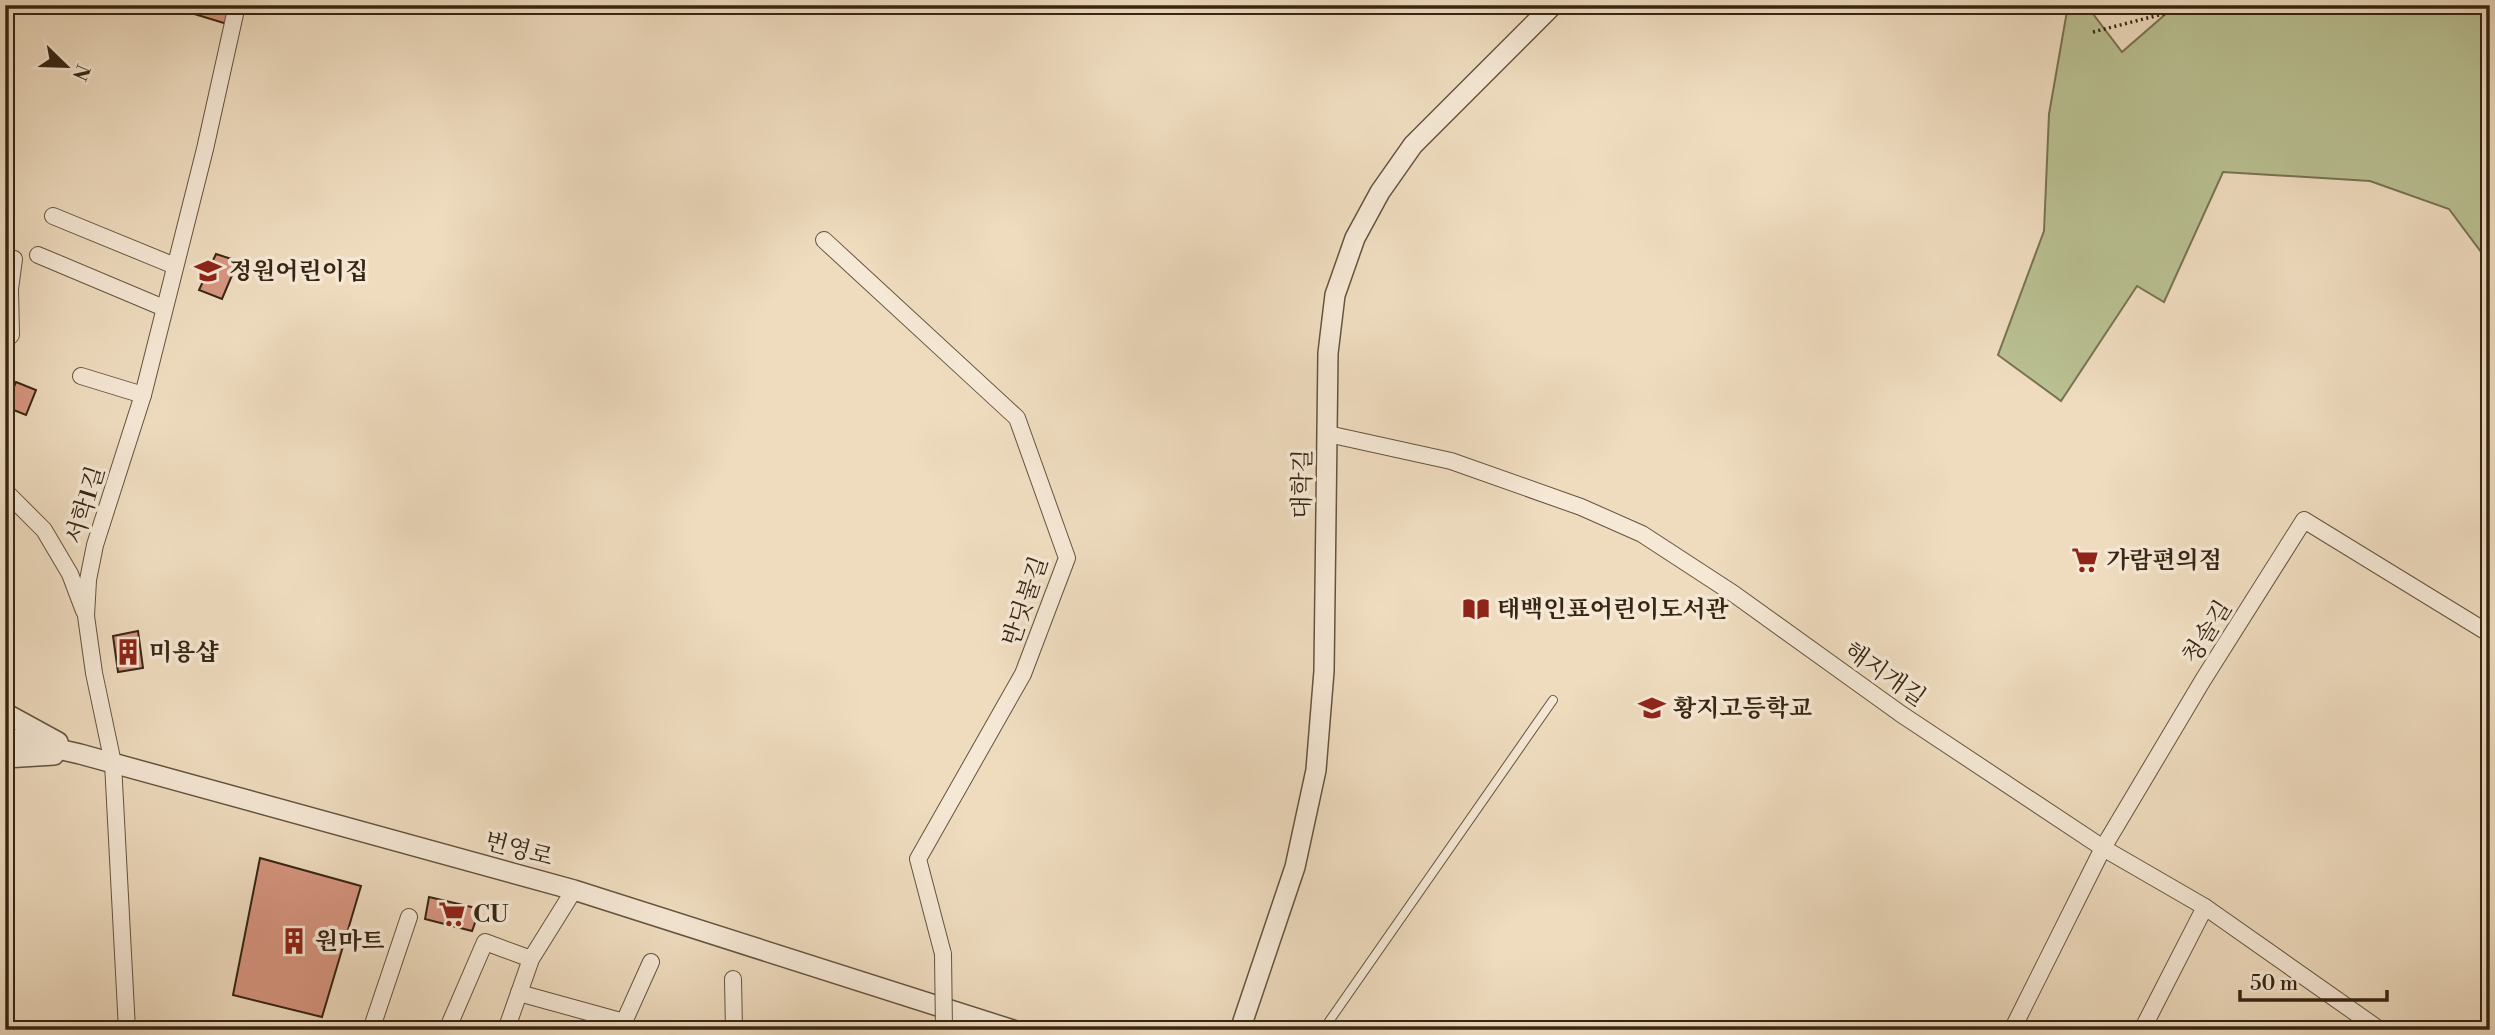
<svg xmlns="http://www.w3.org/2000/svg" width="2495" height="1035" font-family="'Libre Bodoni','Noto Serif KR',serif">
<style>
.green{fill:#b9c092;stroke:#787352;stroke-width:2}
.building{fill:#d79681;stroke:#362613;stroke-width:2}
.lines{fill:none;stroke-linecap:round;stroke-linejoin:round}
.service-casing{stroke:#64543e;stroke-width:10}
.minor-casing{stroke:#64543e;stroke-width:18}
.tertiary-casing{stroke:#64543e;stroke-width:22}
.path{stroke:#362613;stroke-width:3.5;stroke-dasharray:2 3.5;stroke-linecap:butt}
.service{stroke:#f5e8d5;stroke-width:8}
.minor{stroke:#f5e8d5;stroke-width:16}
.tertiary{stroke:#f5e8d5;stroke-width:19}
.minor-bridge-casing{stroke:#64543e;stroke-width:18;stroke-linecap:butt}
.minor-bridge{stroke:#f5e8d5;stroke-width:16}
.labels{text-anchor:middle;stroke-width:7;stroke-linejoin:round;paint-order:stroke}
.poi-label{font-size:24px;font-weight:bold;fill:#362613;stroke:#f5e8d5;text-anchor:start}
.street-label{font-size:24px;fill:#362613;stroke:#f5e8d5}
</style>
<rect width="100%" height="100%" fill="#efdcbf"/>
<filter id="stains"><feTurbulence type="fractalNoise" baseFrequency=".00286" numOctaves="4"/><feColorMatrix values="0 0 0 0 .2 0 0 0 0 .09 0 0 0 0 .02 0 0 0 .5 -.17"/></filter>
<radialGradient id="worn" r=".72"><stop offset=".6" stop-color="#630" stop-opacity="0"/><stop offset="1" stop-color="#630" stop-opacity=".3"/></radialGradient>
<!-- green -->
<path class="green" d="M2176,5H2490V264L2449,209L2370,181L2223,172L2164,302L2137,286L2061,401L1998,355L2044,231L2049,114L2067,11L2090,10L2122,52Z"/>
<!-- building -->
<g class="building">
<path d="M168,5H230L227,24L168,6Z"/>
<path d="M216,254L238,261L222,299L199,290Z"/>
<path d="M16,382L36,390L26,415L6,407Z"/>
<path d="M138,631L143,668L118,672L113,636Z"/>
<path d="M260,858L361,886L322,1017L233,995Z"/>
<path d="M429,897L480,909L472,931L425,919Z"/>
</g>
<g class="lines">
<defs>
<path id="service" d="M1323,1030L1553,700"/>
<g id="minor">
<path d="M5,6V5"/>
<path d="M53,216L175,266"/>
<path d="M824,240L1017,418L1067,558L1023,674L918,859L943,954"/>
<path d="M38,255L164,308"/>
<path d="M5,341L11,335L10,289L14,259"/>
<path d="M81,376L143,395"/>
<path d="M1328,434L1451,461L1581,507L1642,534L1734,594L1901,714L2103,848L2205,907L2380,1030"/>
<path d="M5,491L44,530L70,574L84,611"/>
<path d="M733,979L734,1030"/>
<path d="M519,993L624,1022L622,1030"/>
<path d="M624,1022L651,962"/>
<path d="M127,1030L113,763L94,673L86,616L88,580L95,545L143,395L205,149L237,5"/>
<path d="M371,1030L409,917"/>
<path d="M447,1030L485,942L531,959"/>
<path d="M506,1030L531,959L574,890"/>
<path d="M2012,1030L2103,848L2203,680L2304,520L2490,634"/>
<path d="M2142,1030L2205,907"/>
</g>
<g id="tertiary">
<path d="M5,713L58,742"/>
<path d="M5,737L80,754L574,890L1013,1030"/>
<path d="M5,758L54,755"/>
<path d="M1240,1030L1295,867L1316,770L1324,671L1328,353L1335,295L1355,238L1380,192L1413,145L1553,5"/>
</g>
</defs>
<!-- service casing -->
<use href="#service" class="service-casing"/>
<!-- minor casing -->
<use href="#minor" class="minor-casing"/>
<!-- tertiary casing -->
<use href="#tertiary" class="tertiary-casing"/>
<!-- path -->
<path class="path" d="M2093,32L2198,5"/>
<!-- service -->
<use href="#service" class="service"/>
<!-- minor -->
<use href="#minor" class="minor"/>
<!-- tertiary -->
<use href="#tertiary" class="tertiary"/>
<defs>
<path id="minor-bridge" d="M943,954L944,1030"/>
</defs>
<!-- minor-bridge casing -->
<use href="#minor-bridge" class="minor-bridge-casing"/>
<!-- minor-bridge -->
<use href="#minor-bridge" class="minor-bridge"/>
</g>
<!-- icons -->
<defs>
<symbol id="school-bare" viewBox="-9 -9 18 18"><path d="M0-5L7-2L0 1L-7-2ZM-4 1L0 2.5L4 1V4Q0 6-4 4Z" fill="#8f2418" stroke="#f5e8d5" stroke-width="2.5" paint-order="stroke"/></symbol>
<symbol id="supermarket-bare" viewBox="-9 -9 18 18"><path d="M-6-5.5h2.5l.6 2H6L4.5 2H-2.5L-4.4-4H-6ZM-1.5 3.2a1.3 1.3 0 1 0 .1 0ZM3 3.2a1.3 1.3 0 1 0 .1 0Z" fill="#8f2418" stroke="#f5e8d5" stroke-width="2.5" paint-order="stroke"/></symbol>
<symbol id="library-bare" viewBox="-9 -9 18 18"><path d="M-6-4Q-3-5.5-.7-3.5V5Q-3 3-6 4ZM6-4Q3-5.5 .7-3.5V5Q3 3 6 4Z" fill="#8f2418" stroke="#f5e8d5" stroke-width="2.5" paint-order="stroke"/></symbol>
<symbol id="building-bare" viewBox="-9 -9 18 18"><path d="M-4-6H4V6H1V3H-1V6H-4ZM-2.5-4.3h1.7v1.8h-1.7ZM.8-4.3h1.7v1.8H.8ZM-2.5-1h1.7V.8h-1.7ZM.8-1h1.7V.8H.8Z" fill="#8f2418" stroke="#f5e8d5" stroke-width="2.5" paint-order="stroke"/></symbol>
</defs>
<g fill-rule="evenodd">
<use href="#school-bare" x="189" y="252" width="38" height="38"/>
<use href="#supermarket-bare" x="2066" y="541" width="38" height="38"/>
<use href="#library-bare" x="1457" y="590" width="38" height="38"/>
<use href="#building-bare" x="109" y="633" width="38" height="38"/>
<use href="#school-bare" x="1633" y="689" width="38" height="38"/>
<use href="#supermarket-bare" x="433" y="895" width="38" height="38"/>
<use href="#building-bare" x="275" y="922" width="38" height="38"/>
</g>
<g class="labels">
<!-- poi labels -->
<g class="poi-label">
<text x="229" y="279">정원어린이집</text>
<text x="2106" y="568">가람편의점</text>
<text x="1497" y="617">태백인표어린이도서관</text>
<text x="149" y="660">미용샵</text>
<text x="1673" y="716">황지고등학교</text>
<text x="473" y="922">CU</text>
<text x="315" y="949">원마트</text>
</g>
<!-- street labels -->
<g class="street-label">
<text transform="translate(1302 484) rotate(-89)" y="8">대학길</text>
<text transform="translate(85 505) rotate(-73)" y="8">서학1길</text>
<text transform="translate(1025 601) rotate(-71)" y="8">반딧불길</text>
<text transform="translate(2207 632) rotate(-58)" y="8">청솔길</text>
<text transform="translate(1885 674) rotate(35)" y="8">해지개길</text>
<text transform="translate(519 849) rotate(15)" y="8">번영로</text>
</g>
</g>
<!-- margin -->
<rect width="2495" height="1035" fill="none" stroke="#efdcbf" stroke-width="28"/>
<rect x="7" y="7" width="2481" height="1021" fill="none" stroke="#362613" stroke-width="3.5"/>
<rect x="14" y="14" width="2467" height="1007" fill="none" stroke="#362613" stroke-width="2"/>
<!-- north arrow -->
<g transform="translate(66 66) rotate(113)" stroke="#f5e8d5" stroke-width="5" paint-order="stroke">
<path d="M0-5L12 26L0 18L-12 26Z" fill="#362613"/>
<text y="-10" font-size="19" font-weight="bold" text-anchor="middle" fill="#362613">N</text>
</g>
<!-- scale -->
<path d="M2240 990v10h147v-10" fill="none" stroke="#362613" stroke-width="3.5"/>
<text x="2250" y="990" font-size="21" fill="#362613" stroke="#f5e8d5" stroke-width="5" paint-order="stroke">50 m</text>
<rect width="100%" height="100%" filter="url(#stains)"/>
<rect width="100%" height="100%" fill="url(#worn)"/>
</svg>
